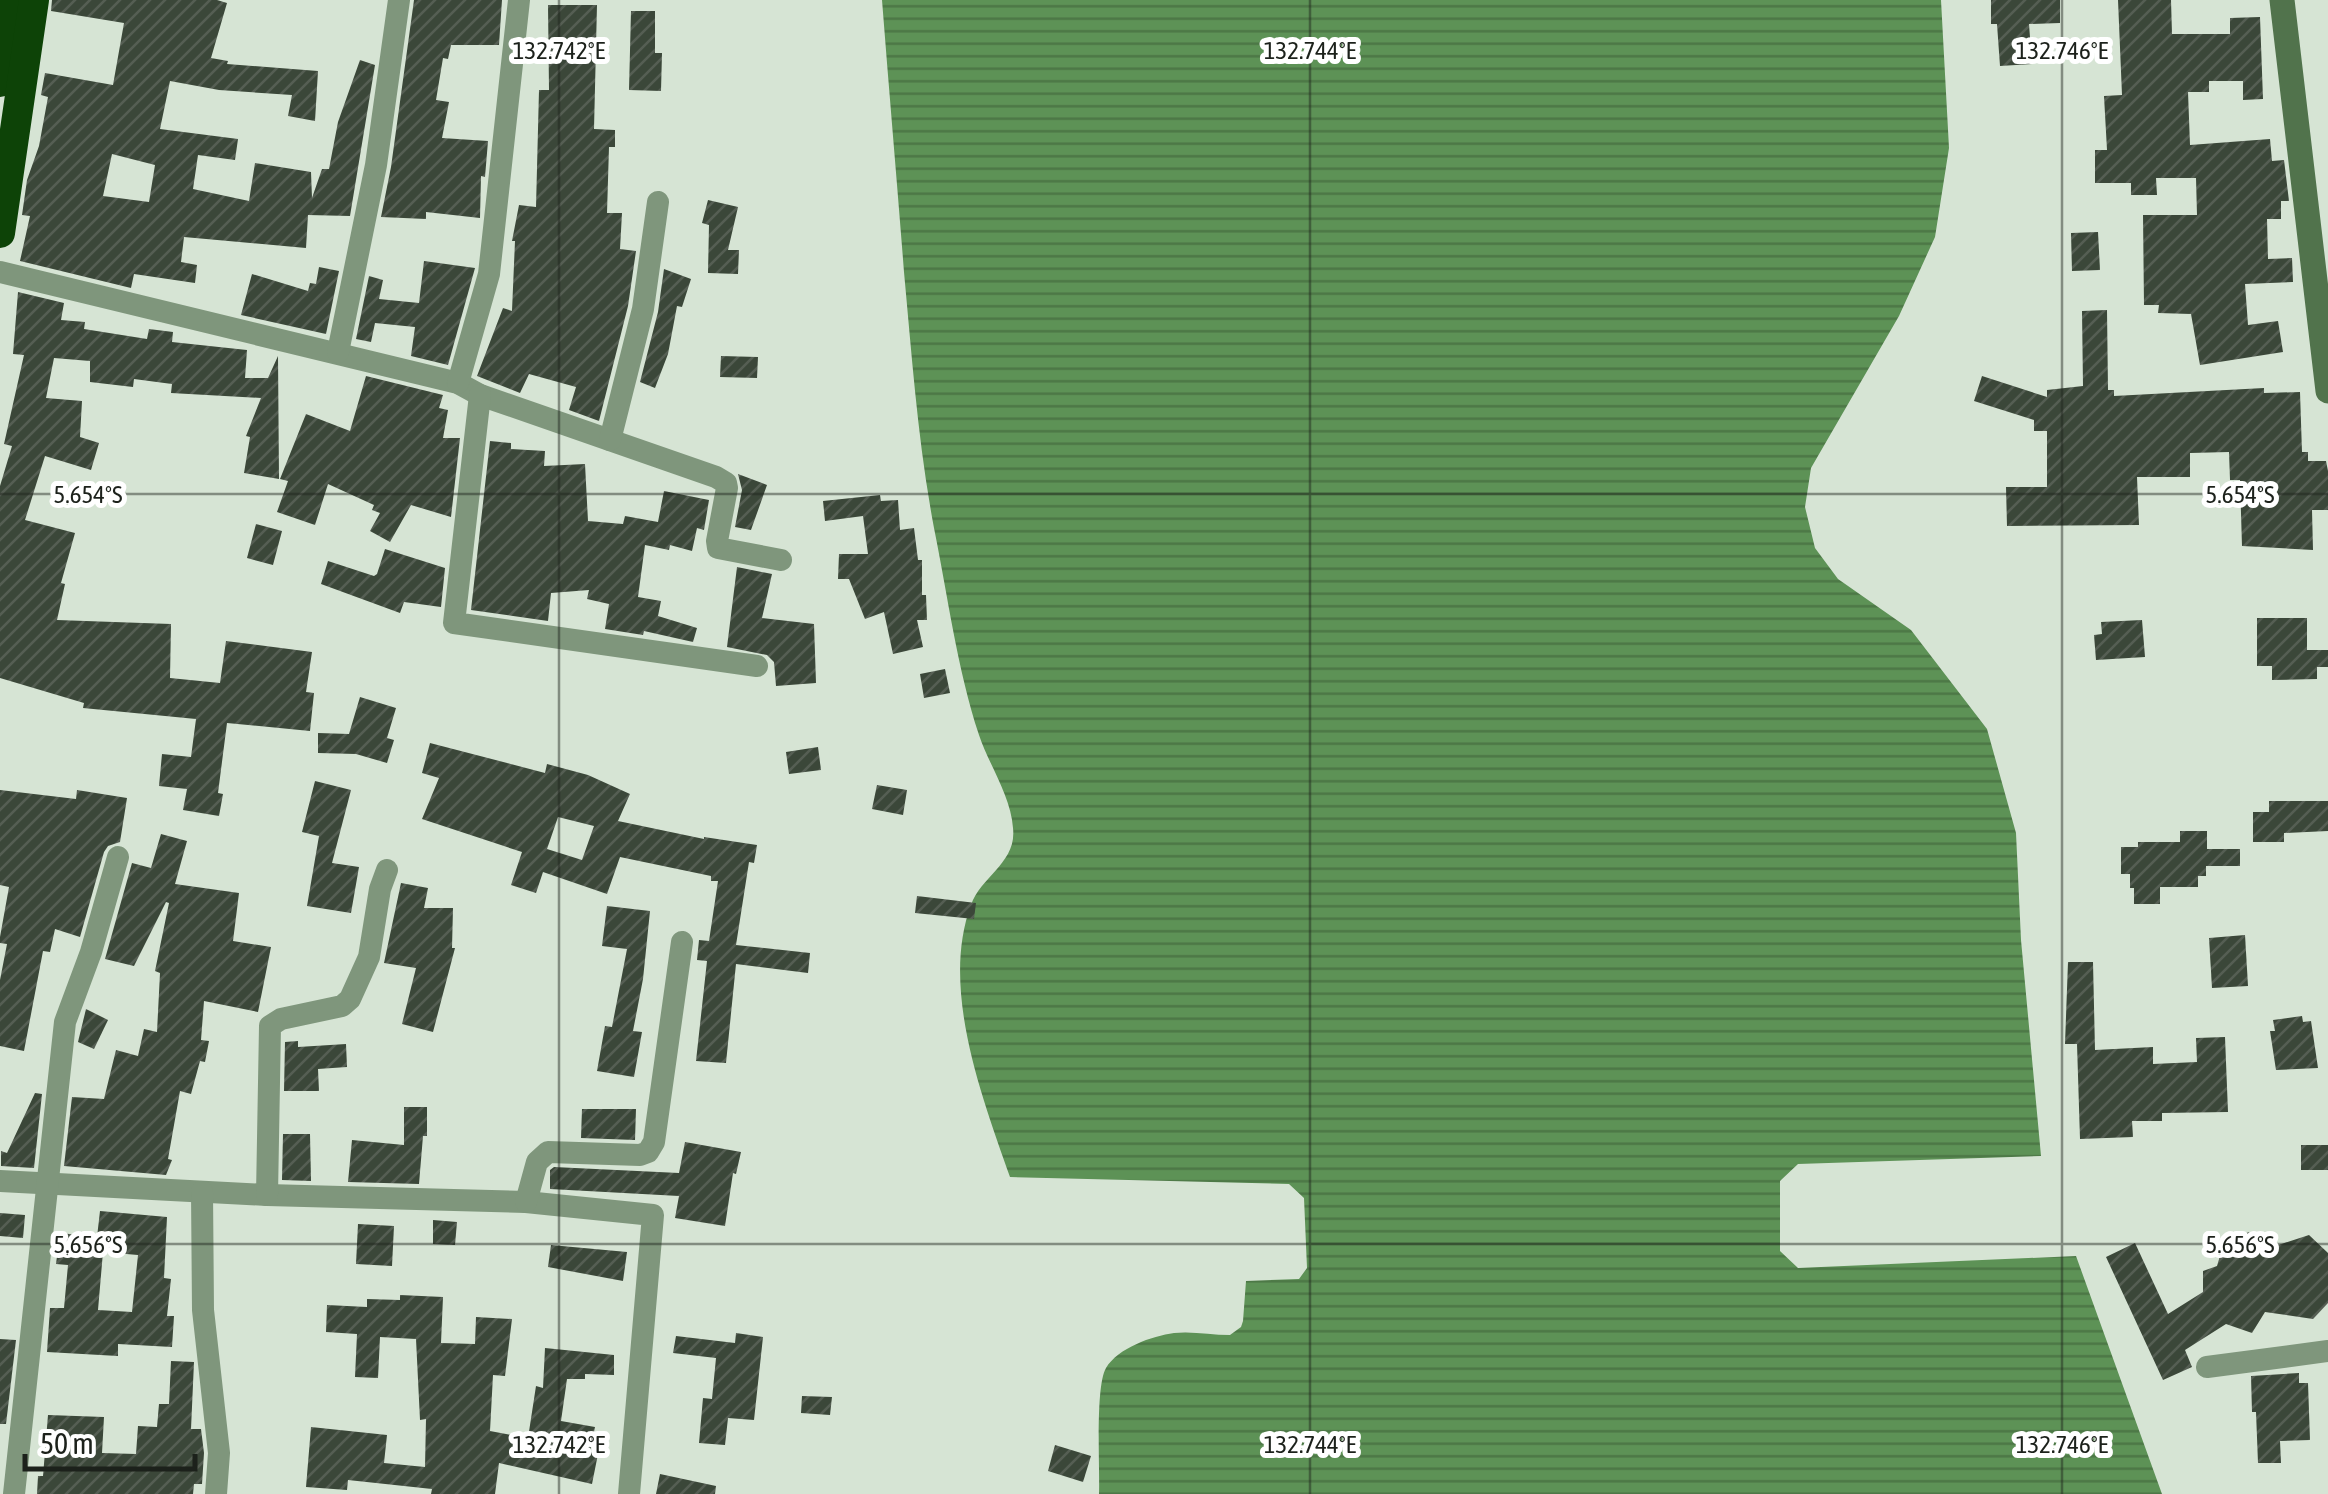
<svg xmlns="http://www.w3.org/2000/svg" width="2328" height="1494" font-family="'Asap Condensed',sans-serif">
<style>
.water{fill:url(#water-rules)}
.building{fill:url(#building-hatch);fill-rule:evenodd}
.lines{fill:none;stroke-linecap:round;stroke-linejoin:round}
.street{stroke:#7f967c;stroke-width:22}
.secondary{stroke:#51734c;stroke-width:25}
.highway{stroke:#0d4307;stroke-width:30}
.ticks{fill:none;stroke:#1c211b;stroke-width:2.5;stroke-opacity:0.45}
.ticks-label{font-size:25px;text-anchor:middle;fill:#1c211b;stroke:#fff;stroke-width:10;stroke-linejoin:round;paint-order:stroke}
</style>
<defs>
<pattern id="water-rules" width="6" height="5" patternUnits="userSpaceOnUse" patternTransform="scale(2.5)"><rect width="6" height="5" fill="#5d9256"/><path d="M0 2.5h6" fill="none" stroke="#4c7746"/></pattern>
<pattern id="building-hatch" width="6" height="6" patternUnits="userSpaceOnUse" patternTransform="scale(2.5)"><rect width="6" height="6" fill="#3b4739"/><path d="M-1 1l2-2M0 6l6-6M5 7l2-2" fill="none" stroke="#555e53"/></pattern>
</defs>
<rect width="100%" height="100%" fill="#d6e4d4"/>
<!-- water -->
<path class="water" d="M882,0H1941L1949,148L1935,237L1899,316L1811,468L1805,507L1815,548L1838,579L1911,630L1987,729L2016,833L2021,940L2041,1156L1798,1164L1780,1181V1251L1798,1268L2076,1256L2162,1494H1099C1100,1468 1095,1387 1106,1368C1118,1348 1152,1336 1174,1333C1193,1331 1211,1335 1230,1335L1241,1327L1243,1321L1246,1281L1299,1279L1307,1268L1304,1198L1289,1184L1010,1177C982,1097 940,988 971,905C981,876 1017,863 1013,828C1011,796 989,765 979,735C957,668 948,597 934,528C918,443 912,358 904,272C897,181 889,91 882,0Z"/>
<!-- building -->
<g class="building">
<path d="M52,0H217L227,3L211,58L228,61L227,64L318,71L315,121L288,116L292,95L219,90L170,81L160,129L238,139L235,160L198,155L193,189L249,201L255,163L311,172L312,198L322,169H329L338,122L360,60L375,65L350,216L308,215L306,248L184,237L181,262L197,265L195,283L134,274L131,288L20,261L30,216L22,215L27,180L39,146L48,97L41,95L45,73L113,85L124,23L51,11ZM112,154L155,165L149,202L103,196Z"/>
<path d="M414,0H502L499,45H451L448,59L443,58L436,100L449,102L442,138L488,141L485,177L481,176L480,218L426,212V219L381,217L391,167Z"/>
<path d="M1991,0H2060V23L2029,24L2032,64L2000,66L1997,24H1991Z"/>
<path d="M2118,0H2171L2172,34H2230V18L2260,17L2263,99L2243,100V81H2209V92H2188L2190,145L2270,139L2272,161L2284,160L2289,201H2281V219H2267L2268,259L2292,258L2293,282L2245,284L2248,325L2278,321L2283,352L2200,365L2191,314L2158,313L2159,305H2144L2143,215H2197L2196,178H2156L2157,195H2131V183H2095V150H2107L2104,96L2122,95Z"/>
<path d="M548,5H597L594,129L615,130V147H609L607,213H622L620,249L636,251L628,306L599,421L569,410L576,387L529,374L520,393L477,376L503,308L512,311L515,241H512L519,205L536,207L539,90H549Z"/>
<path d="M631,11H655V53H662L661,91L629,90Z"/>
<path d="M708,200L738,207L728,250H739L738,274L708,273L709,225L702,223Z"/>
<path d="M2098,232L2100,270L2072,271L2071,233Z"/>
<path d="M424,261L475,268L448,365L411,356L415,327L375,323L371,342L356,339L369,276L383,280L379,299L419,303Z"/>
<path d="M319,267L339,271L326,334L241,315L252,274L308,291L310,283L316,284Z"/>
<path d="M664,269L691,279L682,307L677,306L668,354L655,388L640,382L658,312Z"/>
<path d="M18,292L64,303L61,320L85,322L84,329L147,339L149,329L173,332L172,342L247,350L245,378H268L278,356L279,479L244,473L250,437L246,436L261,398L171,393L172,384L134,379L133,387L90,382V361L54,358L46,398L82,401L80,437L99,443L91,470L45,456L25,520L75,533L61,583L65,584L57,620L171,624L170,678L220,683L226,641L312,652L306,692L314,693L310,731L227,723L218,793L223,794L219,816L183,810L187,789L159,786L162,754L191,757L196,719L83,708L84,703L0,678V486L12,446L4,444L24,355L13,354Z"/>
<path d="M2107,310L2108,390H2114V396L2264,388V393L2300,392L2302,452H2308V461H2326L2328,471V510H2312L2313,550L2242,546L2240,480H2230L2229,452L2190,453V477H2137L2139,525L2007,526L2006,487H2047V431H2034V420L1974,401L1982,376L2047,397V390L2083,386L2082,311Z"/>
<path d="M721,356L758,357L757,378L720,377Z"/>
<path d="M366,376L443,395L439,408L448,410L443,438H460L451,517L411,505L390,542L370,531L380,513L372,510L374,505L328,484L315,525L277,512L288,481L280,479L306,414L350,431Z"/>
<path d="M490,441L511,443V449L545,451L544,466L585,464L588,521L623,524L625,516L658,522L664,491L709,500L704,530L697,528L692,551L670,545L669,550L645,545L638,597L661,601L658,616L697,628L693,642L644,631L643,635L605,629L609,604L587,599L589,590L551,593L548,621L471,610Z"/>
<path d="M738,474L767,485L751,530L735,527L742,490Z"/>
<path d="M880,495L881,501L898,500L900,530L914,528L918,560H922V595H926L927,620H917L923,647L893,654L884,612L865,619L849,579H838L839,554H868L863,516L825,521L823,501Z"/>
<path d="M256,524L282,531L273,565L247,558Z"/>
<path d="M385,549L445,568L441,607L404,602L400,613L321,584L328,561L374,576L377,574Z"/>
<path d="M737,567L772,574L762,618L814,624L816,683L776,686L774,662L767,655L727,647Z"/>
<path d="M2257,618H2307V650H2328V667H2317V679L2272,680V666H2257Z"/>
<path d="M2142,620L2145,657L2096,660L2094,635L2102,634L2101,622Z"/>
<path d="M945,669L950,693L924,698L920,674Z"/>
<path d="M360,697L396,708L387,738L394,740L387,763L356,754L318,753V733L349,734Z"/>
<path d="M430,743L545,773L547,764L588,775L630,794L618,821L704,839V837L757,845L754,863L749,862L736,945L810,953L808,973L736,964L726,1063L696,1061L707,961L697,960L699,940L709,941L718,881H711V876L620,857L607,894L543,872L536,893L511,885L522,852L422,819L439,778L422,773ZM558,817L594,826L582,860L547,849Z"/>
<path d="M818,747L821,770L789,774L786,752Z"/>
<path d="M315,781L351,790L332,863L359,867L351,913L307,906L319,836L302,832Z"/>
<path d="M877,785L907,790L903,815L872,809Z"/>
<path d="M0,790L76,799L77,790L127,798L120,842L108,846L104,852L80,937L55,929L50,952L43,951L24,1051L0,1046V980L7,944L0,943V937L9,887L0,885Z"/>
<path d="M2269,801H2328V831L2284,833V842H2253V812H2269Z"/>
<path d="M2180,831H2207V849H2240V866H2206V876H2198V887H2160V904H2134V888H2130V874H2121V847H2138V842H2180Z"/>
<path d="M161,834L187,841L175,884L239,893L233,941L271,947L258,1012L204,1001L201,1040L209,1041L205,1062L200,1061L191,1094L180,1091L168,1159L172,1160L166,1175L64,1166L72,1097L104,1099L116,1050L138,1056L144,1029L157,1032L160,973L155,971L169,903L166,902L134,966L105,959L132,863L151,868Z"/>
<path d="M401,883L428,888L424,908H453L452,948H455L433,1032L402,1024L416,968L384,963Z"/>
<path d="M917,896L976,903L974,919L915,913Z"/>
<path d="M607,906L650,911L643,979L633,1031L642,1032L634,1077L597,1071L605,1026L612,1027L627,949L602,946Z"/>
<path d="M2245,935L2248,986L2212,988L2209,938Z"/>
<path d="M2068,962H2093L2095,1050L2153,1047V1064L2197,1062L2196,1038L2225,1037L2228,1112L2162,1113V1121H2132L2133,1137L2080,1139L2077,1044H2065Z"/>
<path d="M86,1009L108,1020L94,1049L78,1042Z"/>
<path d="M2302,1016L2303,1022L2311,1021L2318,1068L2276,1070L2270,1031H2275L2273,1020Z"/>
<path d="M298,1041V1047L346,1044L347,1067L318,1069L319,1091H284L285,1042Z"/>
<path d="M35,1093L42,1094L34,1168L1,1166V1151L7,1153Z"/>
<path d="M404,1107H427V1136H423L419,1184L348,1182L352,1140L404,1145Z"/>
<path d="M582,1109H636L635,1140L581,1138Z"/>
<path d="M283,1134H310L311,1181L282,1180Z"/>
<path d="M685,1142L741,1152L736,1174L733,1173L725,1226L675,1218L679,1196L550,1189V1170L554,1167L679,1173Z"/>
<rect x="2301" y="1145" width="27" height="25"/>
<path d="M100,1211L167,1217L164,1278L171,1279L167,1316H174L172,1347L118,1344V1356L47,1352L50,1308H64L68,1265L56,1264L60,1233L97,1237ZM103,1252L138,1255L132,1312L98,1310Z"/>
<path d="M0,1213L25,1215L23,1238L0,1236Z"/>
<path d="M433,1220L457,1222L455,1245L433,1244Z"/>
<path d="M358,1224L394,1226L392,1266L356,1264Z"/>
<path d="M2249,1232L2263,1250L2309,1235L2328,1253V1303L2313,1319L2265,1312L2252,1333L2226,1324L2185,1350L2192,1367L2163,1380L2106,1257L2135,1243L2168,1314L2203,1292V1271L2217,1266L2224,1242Z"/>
<path d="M551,1245L627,1252L623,1281L548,1267Z"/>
<path d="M400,1295L443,1297L441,1343L475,1344L476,1317L512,1319L505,1376L493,1375L490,1431L528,1438L536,1386L543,1388L545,1348L614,1355V1375L585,1374V1379H567L561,1421L595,1427L590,1452L598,1454L592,1484L499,1463L495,1494H431L432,1489L348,1480L347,1490L306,1487L311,1427L387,1435L384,1463L425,1467L426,1419L420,1420L416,1339L380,1337L378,1378L355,1377L357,1334L326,1332L327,1305L367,1307V1299L400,1300Z"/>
<path d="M736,1333L763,1337L754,1420L728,1418L725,1445L699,1443L703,1398L712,1399L716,1358L673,1353L676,1336L735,1343Z"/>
<path d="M0,1339L16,1340L6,1424H0Z"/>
<path d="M171,1361L194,1362L191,1429H201L204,1453L202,1484H194L193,1494H37L38,1476H43L48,1415L104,1417L102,1453L136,1454L138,1426L157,1427L159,1404H169Z"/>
<path d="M2299,1373V1383H2308L2310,1440L2280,1441L2281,1463H2258L2256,1412H2252L2251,1376Z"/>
<path d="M802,1396L832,1397L830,1415L801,1413Z"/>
<path d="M1055,1445L1091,1456L1083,1482L1048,1471Z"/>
<path d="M660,1474L716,1486L715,1494H656Z"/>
</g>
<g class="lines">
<!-- street -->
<g class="street">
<path d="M0,272L458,383L480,395L716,477L726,483L727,488L717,541L718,548L781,560"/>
<path d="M338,352L376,165L399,0"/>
<path d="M458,383L489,274L519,0"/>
<path d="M480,395L454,623L757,666"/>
<path d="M610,440L643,309L658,202"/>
<path d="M0,1181L267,1195L526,1202L653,1215L629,1494"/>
<path d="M202,1192L203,1310L219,1453L216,1494"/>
<path d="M267,1195L270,1026L281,1019L342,1006L350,999L369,957L380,889L387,870"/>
<path d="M526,1202L537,1162L548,1152L640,1155L648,1152L654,1142L682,942"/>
<path d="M2207,1367L2328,1351"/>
<path d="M14,1494L65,1022L91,952L118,857"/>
</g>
<!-- secondary -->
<path class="secondary" d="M2282,0L2328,391"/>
<!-- highway -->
<g class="highway">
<path d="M0,82L10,0"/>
<path d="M0,233L34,0"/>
</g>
</g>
<!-- ticks -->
<path class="ticks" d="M559,0V1494M1310,0V1494M2062,0V1494M0,494H2328M0,1244H2328"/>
<g class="ticks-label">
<text x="559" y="59">132.742°E</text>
<text x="1310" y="59">132.744°E</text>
<text x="2062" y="59">132.746°E</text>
<text x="88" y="503">5.654°S</text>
<text x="2240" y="503">5.654°S</text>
<text x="88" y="1253">5.656°S</text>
<text x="2240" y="1253">5.656°S</text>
<text x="559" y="1453">132.742°E</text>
<text x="1310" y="1453">132.744°E</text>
<text x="2062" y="1453">132.746°E</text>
</g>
<!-- scale -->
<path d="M25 1454v15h170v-15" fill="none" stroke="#1c211b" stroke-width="5"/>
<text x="40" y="1454" font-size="30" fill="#1c211b" stroke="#ffffff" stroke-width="8" paint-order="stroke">50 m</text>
</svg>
